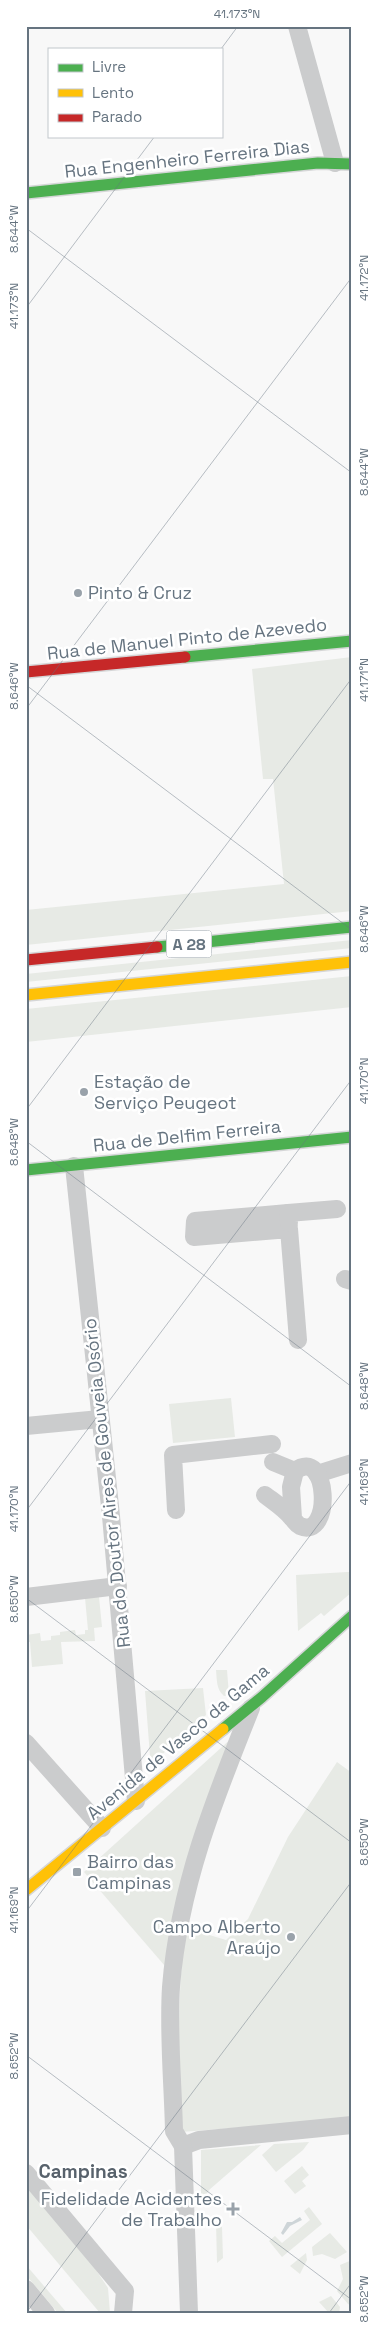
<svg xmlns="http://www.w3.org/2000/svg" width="378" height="2339" font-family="'Space Grotesk',sans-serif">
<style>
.green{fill:#e7eae5}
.water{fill:#ced5d8}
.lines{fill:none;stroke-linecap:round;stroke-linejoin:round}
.fast-casing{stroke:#d5d6d7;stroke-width:14}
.slow-casing{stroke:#d5d6d7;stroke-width:14}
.jam-casing{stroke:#d5d6d7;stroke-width:14}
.street{stroke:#cbcccd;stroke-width:18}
.fast{stroke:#4caf50;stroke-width:11}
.slow{stroke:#ffc107;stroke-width:11}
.jam{stroke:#c62828;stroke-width:11}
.ticks{fill:none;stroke:#667480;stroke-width:1;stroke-opacity:0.45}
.poi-dot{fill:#99a2aa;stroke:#fff;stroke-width:2}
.labels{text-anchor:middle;stroke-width:5;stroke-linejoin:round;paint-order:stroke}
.shield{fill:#fff;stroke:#949ea6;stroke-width:1}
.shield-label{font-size:16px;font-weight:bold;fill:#667480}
.street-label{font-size:18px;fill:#667480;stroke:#fff}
.poi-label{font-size:18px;fill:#667480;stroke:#fff;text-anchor:start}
.neighbourhood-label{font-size:19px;font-weight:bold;fill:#58626c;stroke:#fff}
.neatline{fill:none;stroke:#667480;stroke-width:2}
.ticks-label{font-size:12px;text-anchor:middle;fill:#667480}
</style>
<rect width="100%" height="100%" fill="#f8f8f8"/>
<!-- green -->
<g class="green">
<path d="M352,657V911L26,945V910L284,884L273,779H263L252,669Z"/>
<path d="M352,940V948L26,982V974Z"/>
<path d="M352,976V1007L26,1042V1009Z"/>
<path d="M231,1398L235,1437L173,1443L169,1404Z"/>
<path d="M347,1572H352V1592L324,1616L321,1613L298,1631L296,1575Z"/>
<path d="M99,1597L102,1627L94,1628L95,1641L61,1642L63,1664L32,1667L30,1642H26V1635L40,1633L41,1641L51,1640V1636L60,1635V1632L75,1630L76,1635L85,1634V1630H88L85,1598Z"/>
<path d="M216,1670H227L229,1695L224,1696C216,1689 217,1680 216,1670Z"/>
<path d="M203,1688L206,1715L157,1759L152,1760L150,1756L145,1691Z"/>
<path d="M233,1737L171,1973L84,1872Z"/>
<path d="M337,1762L352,1773V2119L181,2132C179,2063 176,1996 186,1928L226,1940L248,1919L288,1837Z"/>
<path d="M309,2142L303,2150L276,2172L262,2155L274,2144Z"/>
<path d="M261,2145L209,2190L205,2197L208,2204L201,2205V2150Z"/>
<path d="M302,2166L309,2175L302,2181L306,2186L295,2194L284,2181Z"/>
<path d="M26,2185L94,2267L108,2288L110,2313H100L26,2225Z"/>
<path d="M309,2207L322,2224L282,2257L269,2241L275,2236L282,2243L310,2220L304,2211Z"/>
<path d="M216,2223L222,2227L223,2258L217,2263Z"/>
<path d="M330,2233L347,2252L335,2259L322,2254L313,2256L312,2247Z"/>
<path d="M306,2253L307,2260L300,2274L290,2266Z"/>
<path d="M352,2260V2306L348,2304L337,2291L343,2279L340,2265Z"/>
<path d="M26,2265L67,2313H58L26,2275Z"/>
<path d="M331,2296L340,2307L339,2313H329L319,2302Z"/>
</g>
<!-- water -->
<path class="water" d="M300,2217L302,2220L290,2226L283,2235L281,2233L287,2222H292Z"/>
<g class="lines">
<defs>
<g id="fast">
<path d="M26,193L318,163L352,164"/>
<path d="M185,657L352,641"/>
<path d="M157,947L352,927"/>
<path d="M26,1170L352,1137"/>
<path d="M223,1729L262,1697L352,1616"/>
</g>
<g id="slow">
<path d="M26,995L352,962"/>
<path d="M26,1890L223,1729"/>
</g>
<g id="jam">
<path d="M26,672L185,657"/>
<path d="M26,960L157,947"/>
</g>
</defs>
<!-- fast casing -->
<use href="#fast" class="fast-casing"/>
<!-- slow casing -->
<use href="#slow" class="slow-casing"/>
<!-- jam casing -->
<use href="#jam" class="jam-casing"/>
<!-- street -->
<g class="street">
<path d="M297,26L335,163"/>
<path d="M74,1166L111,1516L136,1801"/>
<path d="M288,1213L195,1221L194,1237L289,1229L298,1340"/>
<path d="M289,1223L288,1213L337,1209"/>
<path d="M345,1279L352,1281"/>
<path d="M26,1426L100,1419"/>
<path d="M273,1462L295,1471"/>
<path d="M317,1474L352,1463"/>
<path d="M265,1495C274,1502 285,1509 292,1518C295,1521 296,1524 300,1526C333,1541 329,1445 295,1471L291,1487L293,1518"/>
<path d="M176,1510L173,1455L272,1444"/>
<path d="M26,1597L118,1586"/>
<path d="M26,1743L102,1828"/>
<path d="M183,2146L199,2140L352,2125"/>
<path d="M26,2173L125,2291L123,2313"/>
<path d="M26,2289L46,2313"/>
<path d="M189,2313L183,2146L174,2131C173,2084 168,2034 171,1987C179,1887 214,1800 251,1708"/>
</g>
<!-- fast -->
<use href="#fast" class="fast"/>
<!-- slow -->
<use href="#slow" class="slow"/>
<!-- jam -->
<use href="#jam" class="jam"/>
</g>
<!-- ticks -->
<path class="ticks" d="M221,49L238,26M26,228L352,473M26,308L155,136M26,685L352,930M26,709L352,277M26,1110L352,678M26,1141L352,1387M26,1511L352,1079M26,1598L352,1843M26,1912L352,1480M26,2055L352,2300M26,2313L352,1881M329,2313L352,2282"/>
<!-- markers -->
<g class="poi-dot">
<circle cx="78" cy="593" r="5"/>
<circle cx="84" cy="1092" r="5"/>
<rect x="72" y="1867" width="10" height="10" rx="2.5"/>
<circle cx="291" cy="1937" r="5"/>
<path d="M230.5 2201.5h5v5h5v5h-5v5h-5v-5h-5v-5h5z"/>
</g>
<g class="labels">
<!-- shield labels -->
<rect class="shield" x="166.5" y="930.5" width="45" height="27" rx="4"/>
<g class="shield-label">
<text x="189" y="950">A 28</text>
</g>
<!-- street labels -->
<g class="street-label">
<text transform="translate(187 159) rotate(-6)" y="6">Rua Engenheiro Ferreira Dias</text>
<text transform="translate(187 639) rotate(-6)" y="6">Rua de Manuel Pinto de Azevedo</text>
<text transform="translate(187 1136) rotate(-6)" y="6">Rua de Delfim Ferreira</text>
<text transform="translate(107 1483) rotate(-96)" y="6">Rua do Doutor Aires de Gouveia Osório</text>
<text transform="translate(178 1742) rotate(-40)" y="6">Avenida de Vasco da Gama</text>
</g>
<!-- poi labels -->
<g class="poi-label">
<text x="88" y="599">Pinto &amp; Cruz</text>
<text x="94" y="1088">Estação de<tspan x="94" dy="21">Serviço Peugeot</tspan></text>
<text x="87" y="1868">Bairro das<tspan x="87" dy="21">Campinas</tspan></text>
<text x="281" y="1933" text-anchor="end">Campo Alberto<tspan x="281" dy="21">Araújo</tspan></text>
<text x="222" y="2205" text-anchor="end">Fidelidade Acidentes<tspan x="222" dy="21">de Trabalho</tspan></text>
</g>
<!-- neighbourhood labels -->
<g class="neighbourhood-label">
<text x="83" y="2178">Campinas</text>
</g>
</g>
<!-- border -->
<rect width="378" height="2339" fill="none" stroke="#ffffff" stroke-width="55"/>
<!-- legend -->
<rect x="48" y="48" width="175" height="90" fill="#ffffff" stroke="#c2c7cc"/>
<rect x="58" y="64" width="25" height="8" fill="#4caf50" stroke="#c2c7cc"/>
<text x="92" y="72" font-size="15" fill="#667480">Livre</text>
<rect x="58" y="89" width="25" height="8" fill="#ffc107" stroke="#c2c7cc"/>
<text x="92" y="98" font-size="15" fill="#667480">Lento</text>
<rect x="58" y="114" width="25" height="8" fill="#c62828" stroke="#c2c7cc"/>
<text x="92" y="122" font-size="15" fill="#667480">Parado</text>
<rect x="28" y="28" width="322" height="2284" class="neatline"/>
<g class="ticks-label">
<text x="237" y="18">41.173°N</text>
<text transform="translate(14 229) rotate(-90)" y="4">8.644°W</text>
<text transform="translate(364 278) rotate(-90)" y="4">41.172°N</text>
<text transform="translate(14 306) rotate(-90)" y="4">41.173°N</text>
<text transform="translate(364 472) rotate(-90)" y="4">8.644°W</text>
<text transform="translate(364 680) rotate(-90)" y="4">41.171°N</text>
<text transform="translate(14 686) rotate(-90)" y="4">8.646°W</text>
<text transform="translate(364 929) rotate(-90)" y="4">8.646°W</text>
<text transform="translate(364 1081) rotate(-90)" y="4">41.170°N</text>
<text transform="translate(14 1142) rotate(-90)" y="4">8.648°W</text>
<text transform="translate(364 1386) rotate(-90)" y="4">8.648°W</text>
<text transform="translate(364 1482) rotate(-90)" y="4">41.169°N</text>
<text transform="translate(14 1509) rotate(-90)" y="4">41.170°N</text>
<text transform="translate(14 1599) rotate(-90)" y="4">8.650°W</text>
<text transform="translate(364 1842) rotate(-90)" y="4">8.650°W</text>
<text transform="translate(14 1910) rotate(-90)" y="4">41.169°N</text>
<text transform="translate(14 2056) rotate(-90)" y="4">8.652°W</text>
<text transform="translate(364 2299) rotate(-90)" y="4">8.652°W</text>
</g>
</svg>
